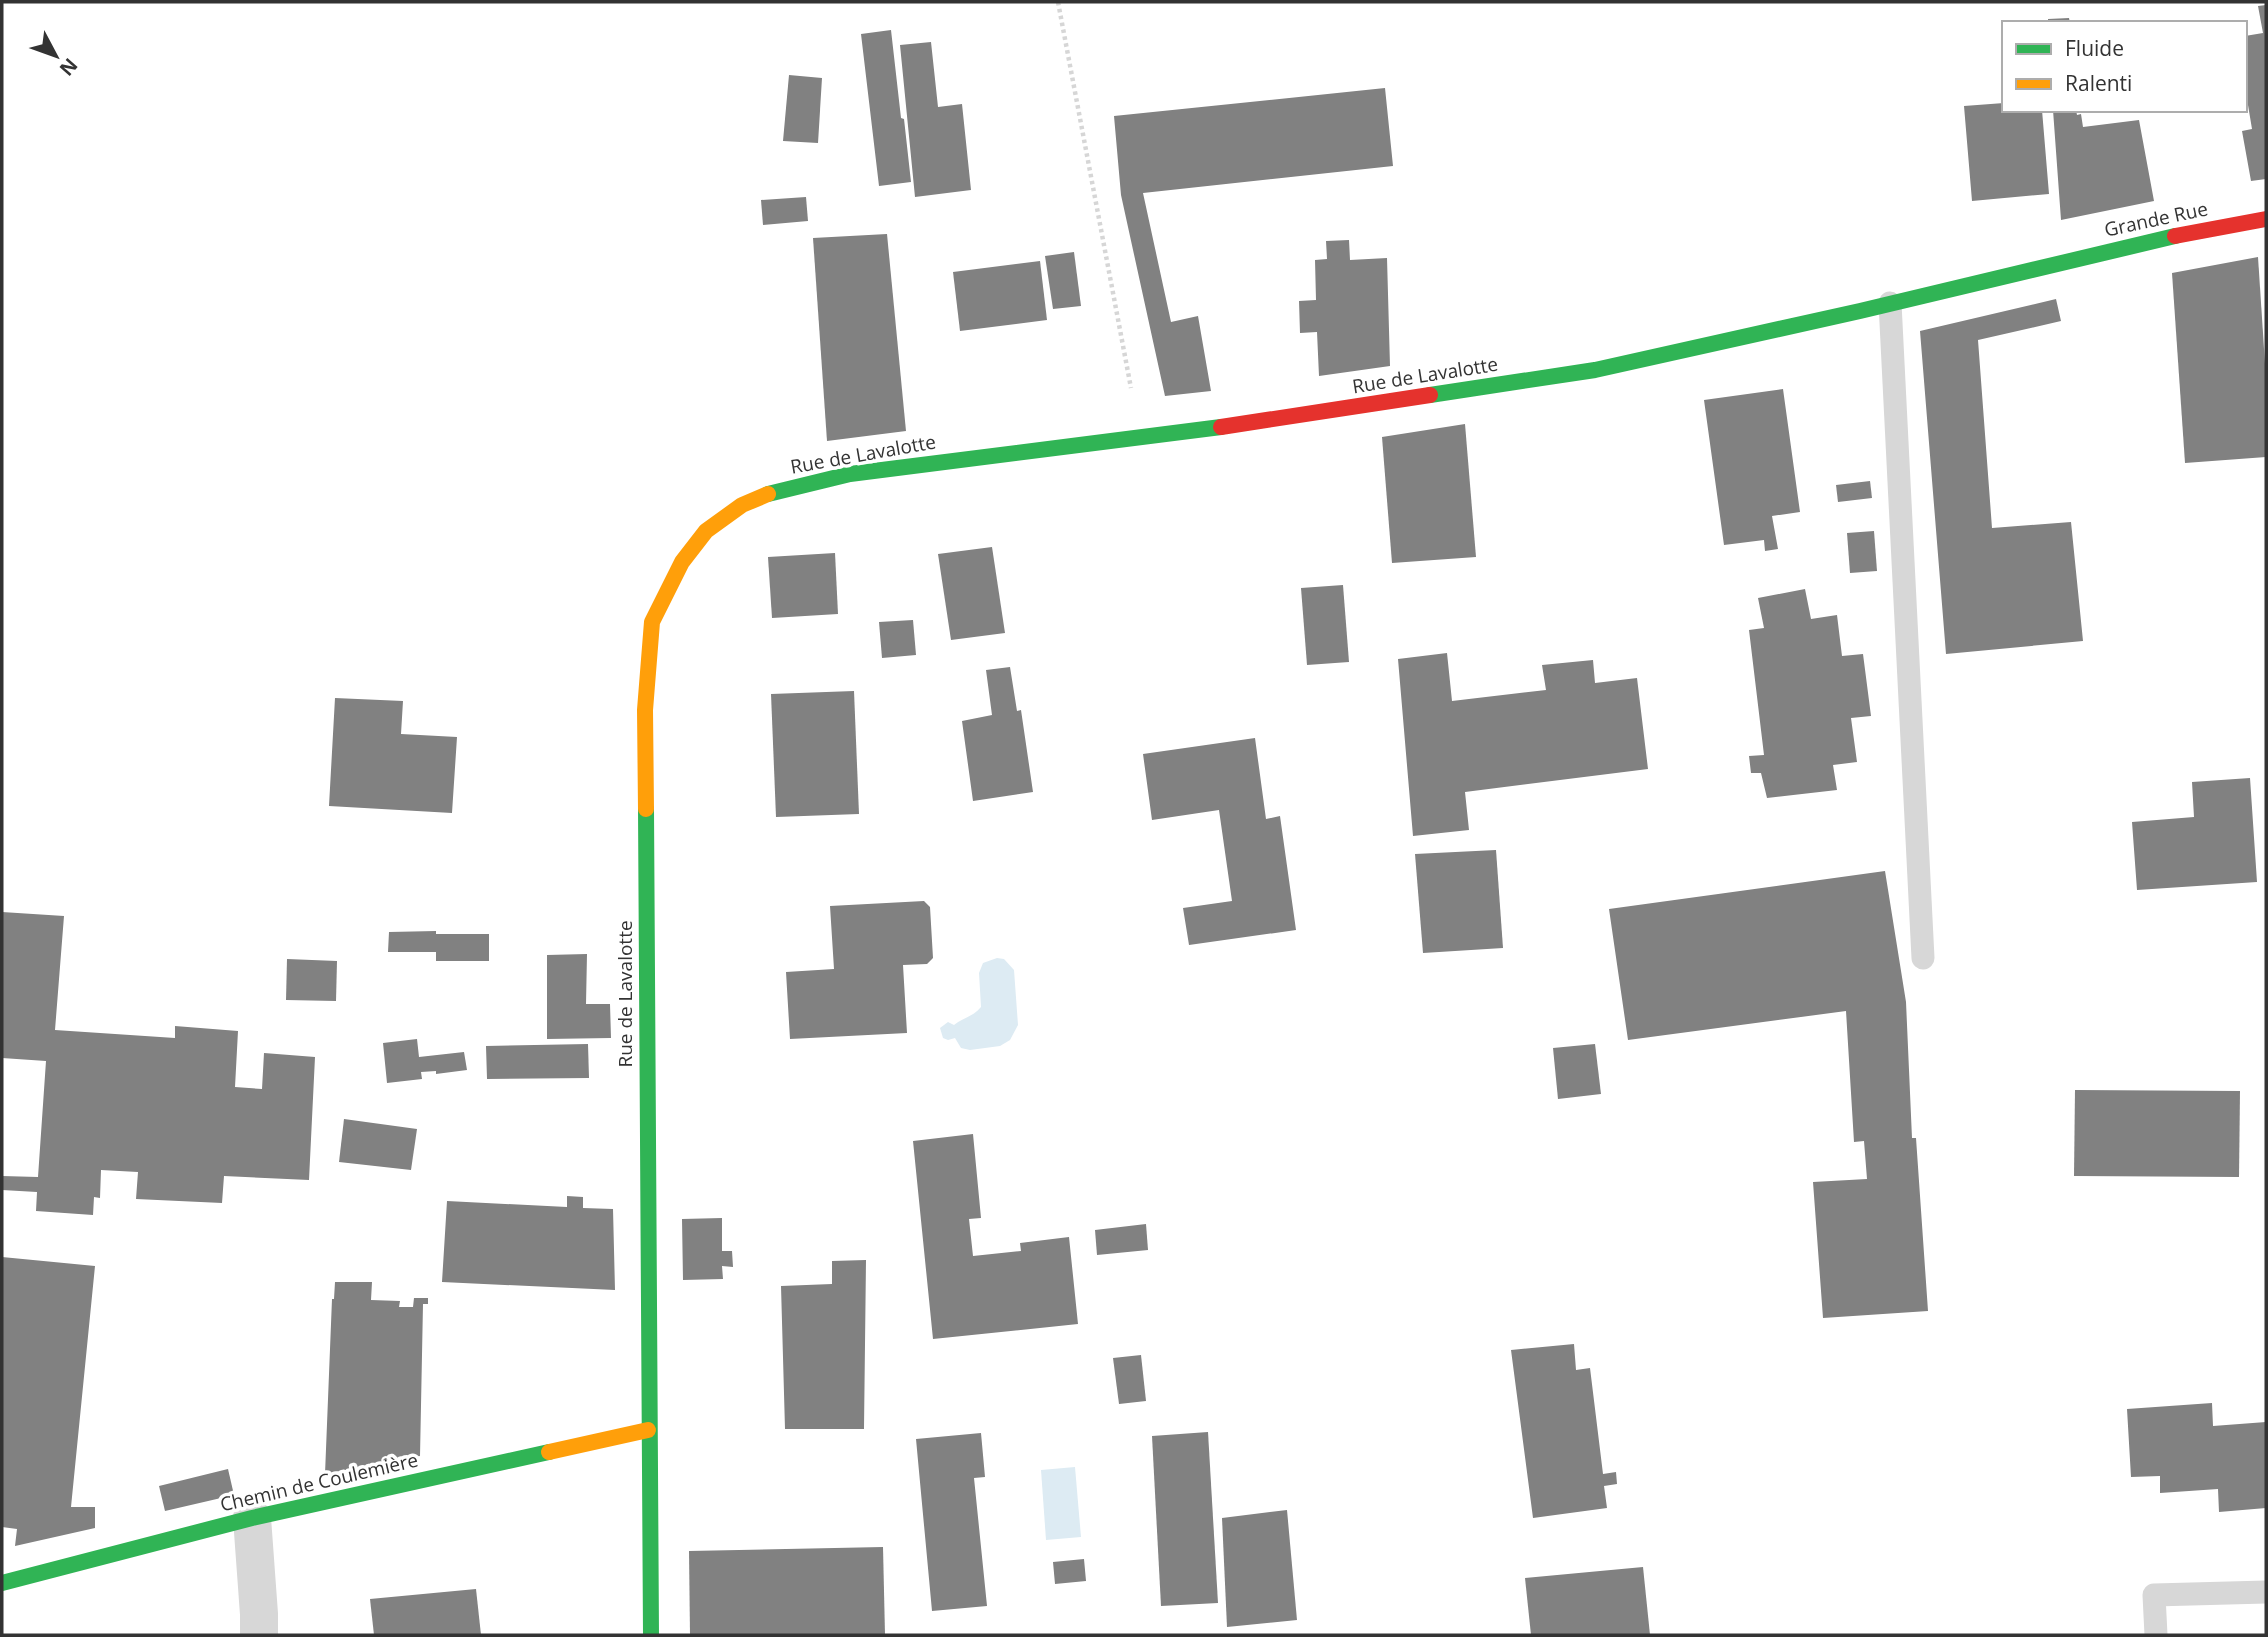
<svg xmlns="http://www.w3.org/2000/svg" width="2268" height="1637" font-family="'Open Sans',sans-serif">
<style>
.water{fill:#ddebf3}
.building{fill:#818181}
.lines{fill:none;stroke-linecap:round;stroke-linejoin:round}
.path{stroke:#d6d6d6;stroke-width:4.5;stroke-dasharray:3.5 3.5;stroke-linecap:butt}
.lane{stroke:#d7d7d7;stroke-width:23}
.street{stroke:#d7d7d7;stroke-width:38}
.fast{stroke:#30b455;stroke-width:16}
.slow{stroke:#ff9f0a;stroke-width:16}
.jam{stroke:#e5322d;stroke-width:16}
.labels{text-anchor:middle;stroke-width:7;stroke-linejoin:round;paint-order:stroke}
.street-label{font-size:19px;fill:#333;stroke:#fff}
</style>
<rect width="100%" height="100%" fill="#fff"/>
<!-- water -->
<g class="water">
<path d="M997,958L1004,959L1014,970L1018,1025L1010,1040L1000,1046L970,1050L961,1048L955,1038L948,1040L943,1038L940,1028L948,1022L954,1025C963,1018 974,1016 981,1007L979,973L983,963Z"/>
<path d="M1075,1467L1081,1537L1046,1540L1041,1470Z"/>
</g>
<!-- building -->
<g class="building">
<path d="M2266,5V179L2251,181L2242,131L2252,129L2245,87V36L2263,33L2258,6Z"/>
<path d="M2069,18L2070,23H2048V19Z"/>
<path d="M891,30L901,118L904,119L911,182L879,186L861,34Z"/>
<path d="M931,42L938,107L962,104L971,190L915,197L900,45Z"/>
<path d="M789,75L822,78L818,143L783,141Z"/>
<path d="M1385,88L1393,166L1143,193L1171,322L1198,316L1211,391L1165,396L1121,195L1114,116Z"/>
<path d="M2004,103V110H2042L2049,194L1972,201L1964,106Z"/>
<path d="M2053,110H2076L2077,115L2081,114L2083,127L2139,120L2154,201L2061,220Z"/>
<path d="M806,197L808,221L763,225L761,200Z"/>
<path d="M887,234L906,431L827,441L813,238Z"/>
<path d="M1349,240L1350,260L1387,258L1390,366L1319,376L1317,332L1300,333L1299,301L1316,300L1315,260L1327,259L1326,241Z"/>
<path d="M1074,252L1081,306L1053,309L1045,256Z"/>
<path d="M2258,257L2266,379V457L2185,463L2172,273Z"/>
<path d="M1040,261L1047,320L960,331L953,272Z"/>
<path d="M2056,299L2061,321L1978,340L1992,528L2071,522L2083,641L1946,654L1920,331Z"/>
<path d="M1783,389L1800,512L1772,516L1778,549L1765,551L1764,540L1724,545L1704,400Z"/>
<path d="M1465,424L1476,557L1392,563L1382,437Z"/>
<path d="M1870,481L1872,498L1838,502L1836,485Z"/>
<path d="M1874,531L1877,571L1850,573L1847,533Z"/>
<path d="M992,547L1005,633L951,640L938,554Z"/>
<path d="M835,553L838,614L772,618L768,557Z"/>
<path d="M1343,585L1349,662L1307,665L1301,588Z"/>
<path d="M1805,589L1811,619L1837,615L1842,656L1863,654L1871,716L1851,718L1857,762L1833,765L1837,790L1767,798L1761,773H1751L1749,756L1764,755L1749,630L1764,628L1758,598Z"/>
<path d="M913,620L916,655L882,658L879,622Z"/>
<path d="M1447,653L1452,701L1546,690L1542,665L1593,660L1595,683L1637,678L1648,769L1465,792L1469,830L1413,836L1398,659Z"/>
<path d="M1010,667L1017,711L1021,710L1033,792L973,801L962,721L992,715L986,670Z"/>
<path d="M854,691L859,814L776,817L771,694Z"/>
<path d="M335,698L403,701L401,734L457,737L452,813L329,806Z"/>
<path d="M1255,738L1266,819L1280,816L1296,930L1189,945L1183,908L1232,901L1219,810L1152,820L1143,754Z"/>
<path d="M2250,778L2257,882L2137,890L2132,822L2194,817L2192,782Z"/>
<path d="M1496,850L1503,948L1423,953L1415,854Z"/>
<path d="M1885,871L1906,1002L1912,1138H1916L1928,1311L1823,1318L1813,1182L1867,1179L1864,1141L1854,1142L1846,1011L1628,1040L1609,909Z"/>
<path d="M924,901L930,907L933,958L927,964L903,965L907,1033L790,1039L786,972L834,969L830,906Z"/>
<path d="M2,912L64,916L55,1030L175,1038V1026L238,1031L235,1087L262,1089L264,1053L315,1057L309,1180L224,1176L222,1203L136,1199L138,1172L101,1170L100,1198L94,1197L93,1215L36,1211L37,1192L2,1190V1176L38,1177L46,1061L2,1058Z"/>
<path d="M436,931V934H489V961H436V952H388L389,932Z"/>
<path d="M587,954L586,1004H610L611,1038L547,1039V955Z"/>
<path d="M287,959L337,961L336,1001L286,1000Z"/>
<path d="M417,1039L419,1057L464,1052L467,1070L436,1074V1071L421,1072L422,1079L387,1083L383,1043Z"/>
<path d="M588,1044L589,1078L487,1079L486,1046Z"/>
<path d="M1595,1044L1601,1094L1558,1099L1553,1048Z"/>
<path d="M2075,1090L2240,1091L2239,1177L2074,1176Z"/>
<path d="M344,1119L417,1129L411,1170L339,1162Z"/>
<path d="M973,1134L981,1218L969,1219L973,1256L1021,1251L1020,1243L1069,1237L1078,1324L933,1339L913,1141Z"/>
<path d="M567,1196L583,1197V1208L613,1209L615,1290L442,1282L447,1201L567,1207Z"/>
<path d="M722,1218V1251H732L733,1267L722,1266L723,1279L683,1280L682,1219Z"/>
<path d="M1146,1224L1148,1250L1097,1255L1095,1230Z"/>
<path d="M2,1257L95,1266L71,1507H95V1528L15,1546L17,1529L2,1527Z"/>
<path d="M866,1260L864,1429H785L781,1286L832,1284V1261Z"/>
<path d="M335,1282H372L371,1300L400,1301L399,1307H413L414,1298H428V1304H423L420,1456L325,1474L332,1299H334Z"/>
<path d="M1574,1344L1576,1370L1590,1368L1603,1474L1616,1472L1617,1484L1604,1486L1607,1508L1533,1518L1511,1350Z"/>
<path d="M1141,1355L1146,1401L1119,1404L1113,1358Z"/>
<path d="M2212,1403L2213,1426L2266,1422V1508L2219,1512L2218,1489L2160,1493V1476L2131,1477L2127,1409Z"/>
<path d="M1208,1432L1218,1603L1161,1606L1152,1436Z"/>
<path d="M981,1433L985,1477L974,1478L987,1606L932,1611L916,1439Z"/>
<path d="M228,1469L234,1495L165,1511L159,1486Z"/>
<path d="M1287,1510L1297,1620L1227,1627L1222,1518Z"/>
<path d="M883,1547L885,1635H690L689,1551Z"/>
<path d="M1084,1559L1086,1581L1055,1584L1053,1562Z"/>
<path d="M1643,1567L1650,1635H1531L1525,1578Z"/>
<path d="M476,1589L481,1635H374L370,1599Z"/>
</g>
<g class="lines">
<!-- path -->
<path class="path" d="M1058,2L1131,388"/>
<!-- lane -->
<g class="lane">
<path d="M1890,303L1923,958"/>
<path d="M2156,1635L2154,1595L2266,1592"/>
</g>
<!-- street -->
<path class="street" d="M252,1518L259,1614V1635"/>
<!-- fast -->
<g class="fast">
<path d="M1430,395L1595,370L1860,311L2175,236"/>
<path d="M768,494L850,474L1221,427"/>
<path d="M646,809L651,1635"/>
<path d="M2,1583L252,1518L549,1452"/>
</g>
<!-- slow -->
<g class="slow">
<path d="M646,809L645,710L652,622L682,562L706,531L742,505L768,494"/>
<path d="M549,1452L648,1430"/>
</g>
<!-- jam -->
<g class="jam">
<path d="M2175,236L2266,219"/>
<path d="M1221,427L1430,395"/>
</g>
</g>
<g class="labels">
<!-- street labels -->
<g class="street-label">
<text transform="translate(2156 219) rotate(-12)" y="7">Grande Rue</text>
<text transform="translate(1425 375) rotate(-9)" y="7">Rue de Lavalotte</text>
<text transform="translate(863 454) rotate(-10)" y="7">Rue de Lavalotte</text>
<text transform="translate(625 994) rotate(-90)" y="7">Rue de Lavalotte</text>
<text transform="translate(319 1482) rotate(-13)" y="7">Chemin de Coulemière</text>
</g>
</g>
<!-- border -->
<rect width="2268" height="1637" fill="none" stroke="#333333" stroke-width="7"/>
<!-- legend -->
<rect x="2002" y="21" width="245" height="91" fill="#ffffff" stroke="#adadad" stroke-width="2"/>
<rect x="2016" y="44" width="35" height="10" fill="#30b455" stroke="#adadad" stroke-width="2"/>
<text x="2065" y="56" font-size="21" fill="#333333">Fluide</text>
<rect x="2016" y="79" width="35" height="10" fill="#ff9f0a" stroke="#adadad" stroke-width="2"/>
<text x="2065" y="91" font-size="21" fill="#333333">Ralenti</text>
<!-- north arrow -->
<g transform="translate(56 56) rotate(131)" stroke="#ffffff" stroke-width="5" paint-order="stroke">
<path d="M0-5L12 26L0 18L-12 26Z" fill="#333333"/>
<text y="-10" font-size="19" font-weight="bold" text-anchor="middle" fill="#333333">N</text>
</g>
</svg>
